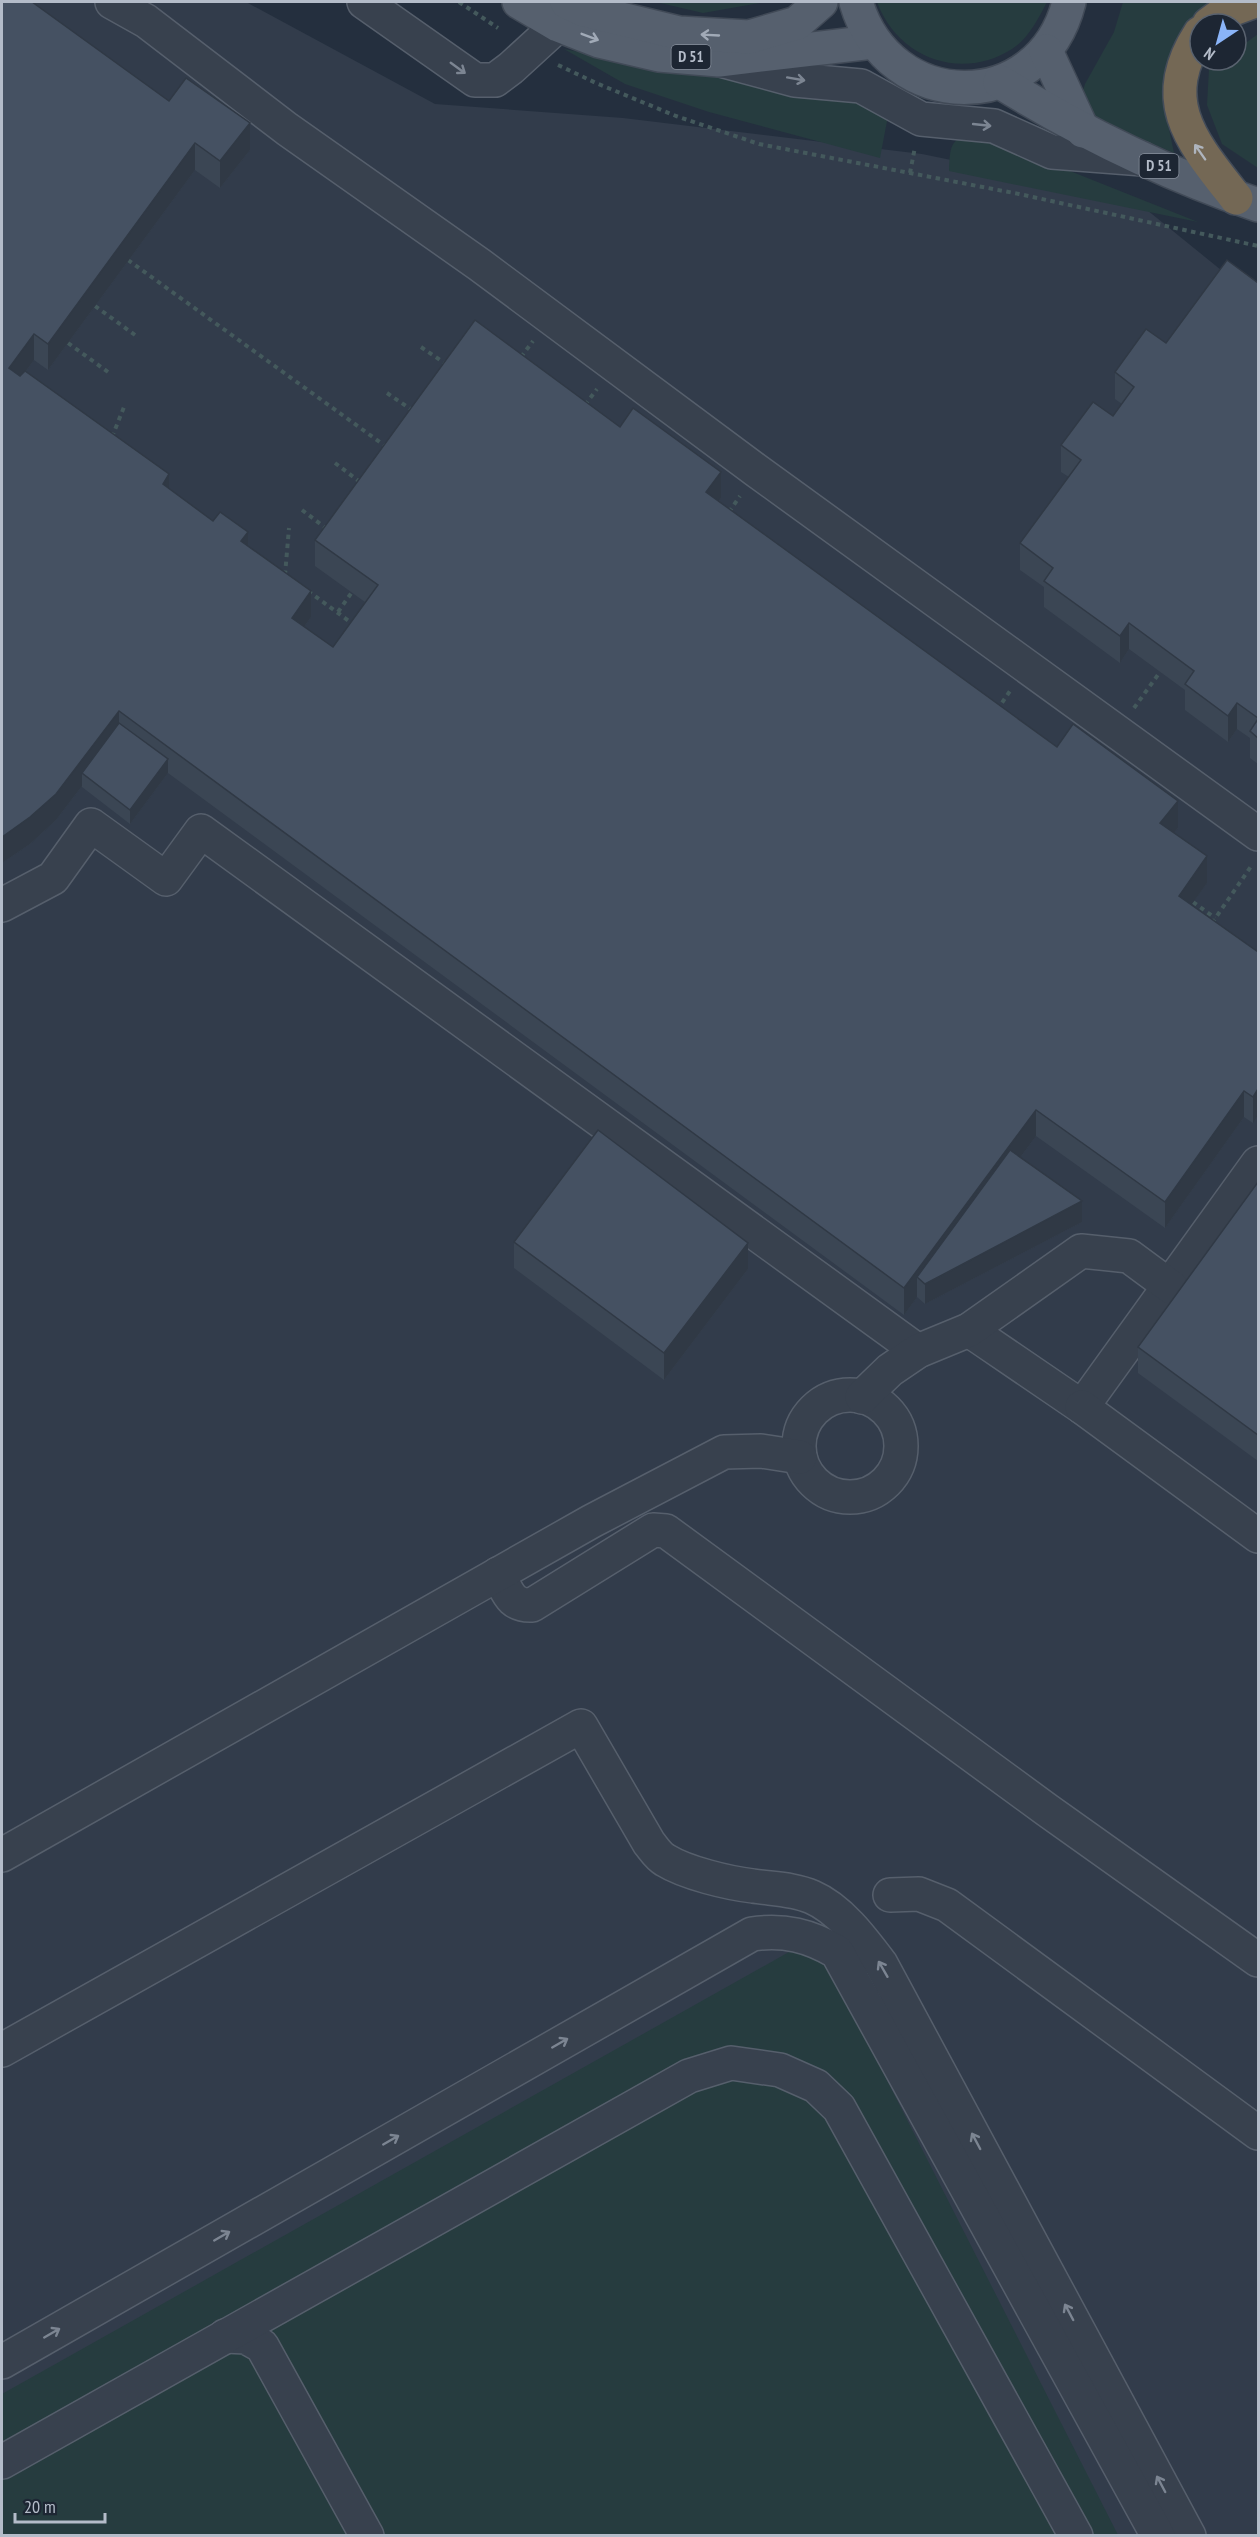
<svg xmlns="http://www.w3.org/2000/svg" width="1260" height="2537" font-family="'PT Sans Narrow',sans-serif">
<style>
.airport{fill:#323c4b}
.green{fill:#263c3f}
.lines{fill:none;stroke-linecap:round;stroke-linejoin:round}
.minor-casing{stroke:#565f6c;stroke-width:36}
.major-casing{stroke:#414a57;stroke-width:36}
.highway-casing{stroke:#434c59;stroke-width:36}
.path{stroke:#44595c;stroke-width:4;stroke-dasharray:4.5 4.5;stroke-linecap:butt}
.minor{stroke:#38414e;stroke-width:33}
.major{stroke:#56606e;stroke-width:33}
.highway{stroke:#746855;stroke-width:33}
.wall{fill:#3b4654}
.shaded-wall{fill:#303945}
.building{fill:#455162;stroke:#303945;stroke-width:1.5}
.oneway{stroke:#a1aab7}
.oneway2{stroke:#7c8592}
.oneway3{stroke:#aeb4bd}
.labels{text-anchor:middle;stroke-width:4.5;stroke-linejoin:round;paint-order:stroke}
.shield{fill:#1d2633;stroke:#878f9c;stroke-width:1.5}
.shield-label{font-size:15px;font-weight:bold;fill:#b4bcc9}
</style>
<rect width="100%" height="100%" fill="#242f3e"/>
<!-- airport -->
<path class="airport" d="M2,2H246L435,104L623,118L922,154L1131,197L1258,300V2535L2,2536Z"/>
<!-- green -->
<g class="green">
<path d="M656,2H765L703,13Z"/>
<path d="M877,2H1047C1038,19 1029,38 1012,49C960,82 897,57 877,2Z"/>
<path d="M1123,2H1222L1194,24L1167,63L1165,110L1174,153L1101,122L1079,103L1085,84L1114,32Z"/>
<path d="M1258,34V168L1222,144L1207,105L1209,69L1222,60H1236V50Z"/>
<path d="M564,49L600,56L851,86L888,116L880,158L709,112L625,84Z"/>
<path d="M980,132L1015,149L1198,222L949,171C950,142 951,138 980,132Z"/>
<path d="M789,1952L815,1953L831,1970L1118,2535H2V2394Z"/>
</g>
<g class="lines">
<defs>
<g id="minor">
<path d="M112,2L146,21L287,129L480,265L757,471L1258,834"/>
<path d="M364,2L475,80H495L511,68L558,25"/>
<path d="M721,60L795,80L861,86L921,119L994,126L1052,152L1143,159"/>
<path d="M2,905L53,878L91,825L166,879L201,831L918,1351"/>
<path d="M969,1330L1082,1407L1258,1163"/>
<circle cx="850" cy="1446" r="51"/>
<path d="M862,1397L890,1370L918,1351L969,1330L1081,1251L1129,1256L1171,1287"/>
<path d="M1082,1407L1258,1536"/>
<path d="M498,1574C508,1592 510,1606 532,1605L653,1530L666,1531L1047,1810L1258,1960"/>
<path d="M2,1855L592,1521L724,1452L761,1451L800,1457"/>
<path d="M890,1895L919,1894L947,1905L1258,2133"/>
<path d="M2,2050L581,1726L649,1843C654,1849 658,1856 665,1860C686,1873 728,1883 753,1886C773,1889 794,1889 812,1897C840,1909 863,1940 881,1964L1189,2536"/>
<path d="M225,2336L246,2337L262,2346L367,2536"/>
<path d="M2,2362L752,1934C784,1929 810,1936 837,1952L1158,2536"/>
<path d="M2,2462L689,2076L731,2063L780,2070L816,2086L839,2108L1076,2536"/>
</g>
<g id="major">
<path d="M519,2L558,25L599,41L659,55L719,60L873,42"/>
<path d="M567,2L584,10L679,33L749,37L797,23L821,2"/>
<path d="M856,2C889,115 1040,117 1069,2"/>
<path d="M1046,51L1083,131"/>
<path d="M1000,82C1081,132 1167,174 1258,205"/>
</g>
<g id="highway">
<path d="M1209,24L1225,12L1252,2"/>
<path d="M1200,33C1155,102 1193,143 1236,198"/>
</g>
</defs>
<!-- minor casing -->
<use href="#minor" class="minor-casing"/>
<!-- major casing -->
<use href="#major" class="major-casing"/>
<!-- highway casing -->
<use href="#highway" class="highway-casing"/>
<!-- path -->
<g class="path">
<path d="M459,2L498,28"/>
<path d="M558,65L596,83L676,116L759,144L1019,194L1258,246"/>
<path d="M910,173L915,147"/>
<path d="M128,260L388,448"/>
<path d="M95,306L135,335"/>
<path d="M68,343L108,372"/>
<path d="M421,347L446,364"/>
<path d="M521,357L533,341"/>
<path d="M387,393L412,410"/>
<path d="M585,405L597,389"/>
<path d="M112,437L124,407"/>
<path d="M335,463L360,482"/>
<path d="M302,510L327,529"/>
<path d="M729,512L740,496"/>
<path d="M285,575L289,528"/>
<path d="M308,591L353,624"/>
<path d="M338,612L352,592"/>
<path d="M1134,708L1160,672"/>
<path d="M997,710L1010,691"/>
<path d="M1193,902L1215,918"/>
<path d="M1212,923L1252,865"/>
</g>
<!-- minor -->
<use href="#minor" class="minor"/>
<!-- major -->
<use href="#major" class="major"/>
<!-- highway -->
<use href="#highway" class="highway"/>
</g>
<!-- wall -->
<g class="wall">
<path d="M2,2L250,150L220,188L195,170L48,370L34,360L26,371L169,489L248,546L311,617L304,627L333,647L365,602L315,566V540L620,427L721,498L719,501L1057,747L1178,828L1174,833L1207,883L1191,905L1258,952L1253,1123L1244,1117L1165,1228L1036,1136L1020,1158L1082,1222L925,1304L917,1297L904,1315L168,773L130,824L82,787V786L56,820L30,844L2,863Z"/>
<path d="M1258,283V764L1250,758V738L1237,729L1228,742L1185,710V690L1129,649L1120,663L1044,607V587L1020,570V543L1069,477L1061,472V445L1113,416L1122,404L1115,399V372L1166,343Z"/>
<path d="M1258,1182V1461L1138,1373V1347Z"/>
<path d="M514,1242L748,1269L664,1380L514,1268Z"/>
</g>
<!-- shaded-wall -->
<g class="shaded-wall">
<path d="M250,123V150L220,188V161Z"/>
<path d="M195,143V170L48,370V344Z"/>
<path d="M34,334V360L9,394V368Z"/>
<path d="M721,472V498L706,518V492Z"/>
<path d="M169,474V500L163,484Z"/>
<path d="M248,532V558L241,541Z"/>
<path d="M311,591V617L292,644V618Z"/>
<path d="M1129,623V649L1120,663V636Z"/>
<path d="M1237,703V729L1228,742V716Z"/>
<path d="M119,711V737L82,773V786L56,820L30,844L2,863V837Z"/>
<path d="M168,759V773L130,824V810Z"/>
<path d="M1178,801V828L1160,849V823Z"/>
<path d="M1207,856V883L1179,922V896Z"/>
<path d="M1258,1089V1115L1253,1123V1097Z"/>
<path d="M1244,1091V1117L1165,1228V1202Z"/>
<path d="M1036,1110V1136L928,1283L1082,1201V1222L925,1304V1284L917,1277V1297L904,1315V1288Z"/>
<path d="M748,1243V1269L664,1380V1353Z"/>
</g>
<!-- building -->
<g class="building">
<path d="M2,2H32L169,101L186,78L250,123L220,161L195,143L48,344L34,334L9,368L20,376L25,371L169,474L163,484L213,521L220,512L248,532L241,541L311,591L292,618L333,647L378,585L315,540L475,320L620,427L633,408L721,472L706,492L1057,747L1073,724L1178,801L1160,823L1207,856L1179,896L1258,952V1089L1253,1097L1244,1091L1165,1202L1036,1110L904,1288L119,711L56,794L30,817L2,837Z"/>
<path d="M1227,260L1258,283V718L1237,703L1228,716L1185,684L1194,671L1129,623L1120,636L1044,581L1053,568L1020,543L1081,460L1061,445L1093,402L1113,416L1134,387L1115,372L1146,329L1166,343Z"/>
<path d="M1258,719V738L1250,731Z"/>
<path d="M119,723L168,759L130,810L82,773Z"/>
<path d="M598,1130L748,1243L664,1353L514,1242Z"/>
<path d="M1010,1150L1082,1201L925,1284L917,1277Z"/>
<path d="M1258,1182V1435L1138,1347Z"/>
</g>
<!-- one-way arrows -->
<defs><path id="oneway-shaft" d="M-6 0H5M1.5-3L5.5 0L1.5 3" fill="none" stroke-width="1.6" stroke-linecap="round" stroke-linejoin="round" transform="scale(1.5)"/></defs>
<g class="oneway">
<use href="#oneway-shaft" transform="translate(710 35) rotate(-177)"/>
<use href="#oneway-shaft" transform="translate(590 37) rotate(21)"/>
</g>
<g class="oneway2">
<use href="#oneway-shaft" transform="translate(458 68) rotate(36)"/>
<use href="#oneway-shaft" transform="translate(796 79) rotate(10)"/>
<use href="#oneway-shaft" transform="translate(982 125) rotate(6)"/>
<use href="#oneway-shaft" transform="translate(883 1969) rotate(-120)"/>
<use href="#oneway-shaft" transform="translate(560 2043) rotate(-30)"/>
<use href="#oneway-shaft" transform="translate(391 2140) rotate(-30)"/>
<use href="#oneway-shaft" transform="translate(976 2141) rotate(-118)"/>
<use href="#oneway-shaft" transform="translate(222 2236) rotate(-30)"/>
<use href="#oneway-shaft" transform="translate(1069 2312) rotate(-118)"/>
<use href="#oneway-shaft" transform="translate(52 2333) rotate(-30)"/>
<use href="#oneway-shaft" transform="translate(1161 2484) rotate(-118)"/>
</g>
<use class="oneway3" href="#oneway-shaft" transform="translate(1200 152) rotate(-125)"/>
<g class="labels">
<!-- shield labels -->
<g class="shield">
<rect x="671.5" y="45" width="39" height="24" rx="4.5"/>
<rect x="1139.5" y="154" width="39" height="24" rx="4.5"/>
</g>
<g class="shield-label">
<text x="691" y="62">D 51</text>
<text x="1159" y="171">D 51</text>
</g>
</g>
<!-- border -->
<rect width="1260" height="2537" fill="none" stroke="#b4bcc9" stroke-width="6"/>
<!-- north arrow -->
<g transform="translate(1218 42) rotate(216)"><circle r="28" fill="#1d2633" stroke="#59626f" stroke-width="1.5"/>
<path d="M0-4.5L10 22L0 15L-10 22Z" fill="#8ab4f8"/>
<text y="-9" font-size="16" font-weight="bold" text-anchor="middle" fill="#b4bcc9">N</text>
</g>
<!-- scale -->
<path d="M15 2513v9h90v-9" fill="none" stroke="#b4bcc9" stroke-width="3"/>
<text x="24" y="2513" font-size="18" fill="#b4bcc9" stroke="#1d2633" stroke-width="4.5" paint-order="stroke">20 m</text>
</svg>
